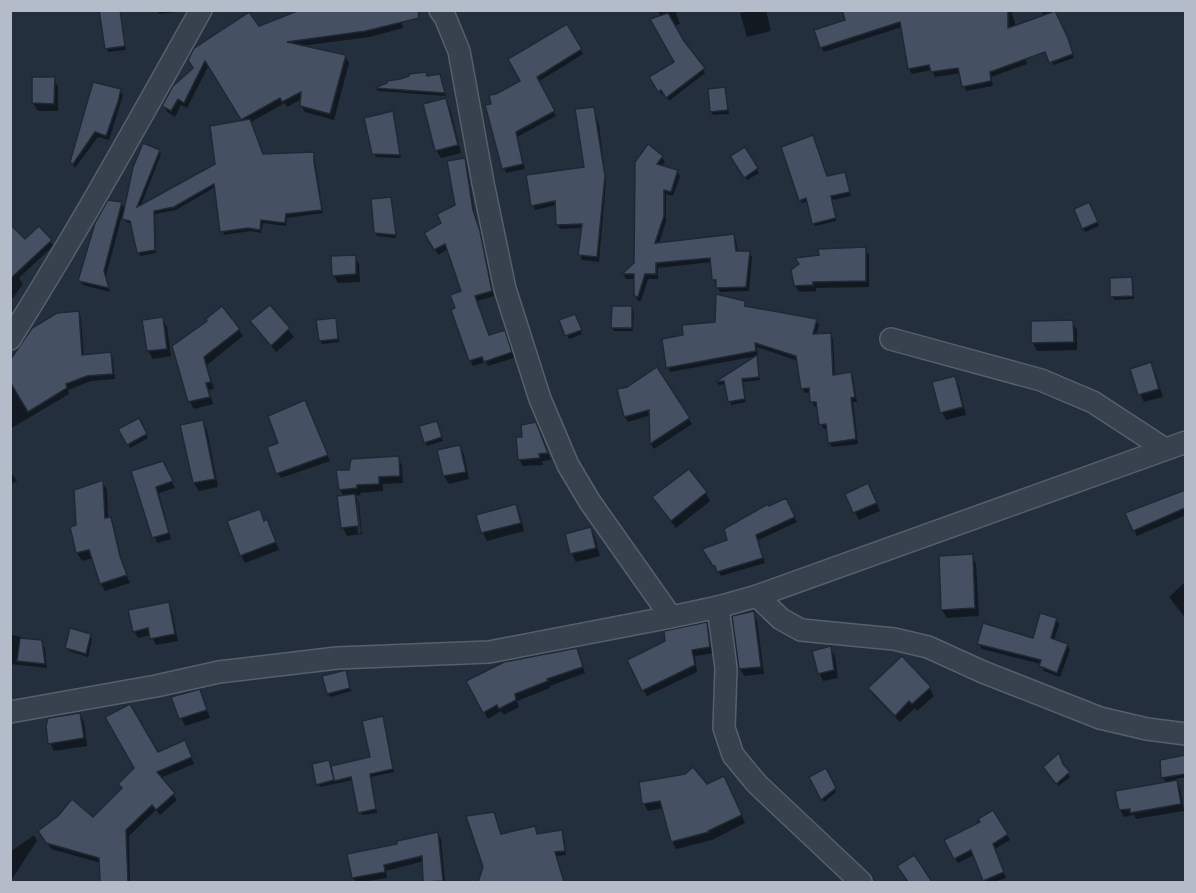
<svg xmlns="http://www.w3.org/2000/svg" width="1196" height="893" font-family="'Archivo Narrow',sans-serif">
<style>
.shadow{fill:#0007;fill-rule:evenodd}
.building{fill:#455162;stroke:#1f2835;stroke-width:1.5}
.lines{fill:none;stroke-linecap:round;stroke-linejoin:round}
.minor-casing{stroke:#565f6c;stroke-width:24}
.minor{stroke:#38414e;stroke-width:21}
</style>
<rect width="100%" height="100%" fill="#242f3e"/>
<!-- shadow -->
<g class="shadow">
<path d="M158,10H176L177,12L159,14Z"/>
<path d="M399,10L403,28L370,37L301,46L345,56L349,63L334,120L305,112L301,106L302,99L287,107L285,103L251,122L263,156L314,154L323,213L287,218L286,226L263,223L261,233L251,231L224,235L215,187L176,210L155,214L156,253L140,256L132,224L126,222L122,215L106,276L110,292L83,285L80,280L121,203L126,211L159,151L161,154L140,208L217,165L244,121L209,65L187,108L181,105L175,117L167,112L164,106L205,60Z"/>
<path d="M658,10H675L680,24L674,26L705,73L669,101L665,93L661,94L651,77L676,63Z"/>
<path d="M753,10H766L771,31L747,37L740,13Z"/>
<path d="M853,10H1011L1027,64L991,77L993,86L966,91L961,73L935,77L932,70L912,74L909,69L902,27L824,52L821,47L847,21Z"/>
<path d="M1042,10H1055L1074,58L1053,65Z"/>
<path d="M121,25L126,50L108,52L103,28Z"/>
<path d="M566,26L583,54L538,82L556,116L517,137L525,169L506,173L504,168L492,105L497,95L522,81Z"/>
<path d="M428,77L441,79L446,96L378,91L376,89L389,84Z"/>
<path d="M54,79L58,87V111H38L33,103Z"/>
<path d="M725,88L729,114L713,115L711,112Z"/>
<path d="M120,90L123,95L109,140L98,137L75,168L72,162Z"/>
<path d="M445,100L450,108L461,153L441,158L436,150Z"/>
<path d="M593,108L599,125L606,182L599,262L582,260L580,255L583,228L560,229L558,225L557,205L535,210L533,205L585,168Z"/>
<path d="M392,113L401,158L376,157L374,154Z"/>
<path d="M744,149L759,173L747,180L732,156Z"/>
<path d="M662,157L665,162L661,167L677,171L680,176L673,196L666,194V221L659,244L733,235L736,240L738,253L749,252L752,257L749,291L720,292L713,279L712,262L658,268V279H648L641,301H638L635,296V279H626L624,275L636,263L637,162Z"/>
<path d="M464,160L467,165L475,216L482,238L494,296L477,301L489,337H507L514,358L488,366L486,362L473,366L470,361L453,311L457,309L463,292L448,249L438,255L426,234L443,223L456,206Z"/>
<path d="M846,177L851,196L832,200L836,221L815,226L808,201L802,203L800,200L827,178Z"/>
<path d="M390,198L392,202L396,238L377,236L375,232Z"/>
<path d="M1091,207L1099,226L1085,232L1083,228Z"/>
<path d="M10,226L25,241H50L53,246L19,278L23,284L13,298L10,297Z"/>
<path d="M865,249L869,255V287L816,288V291L799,292L795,285Z"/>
<path d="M355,257L359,264L360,282L338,283L333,275Z"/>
<path d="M1131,278L1133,282L1134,299L1114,300L1112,296Z"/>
<path d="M744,303L747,308L816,320L819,325L816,335L830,334L833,339L835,376L850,373L853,378L857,402H853L858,444L832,447L829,442L828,429H824L821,424L819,407H815L812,402L811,392L805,393L802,388L798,361L757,347L758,356L670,372L668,367L685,337L716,324Z"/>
<path d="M270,307L294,337L276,352L252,322Z"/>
<path d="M632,308L634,311L633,331H614L612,327Z"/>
<path d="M78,313L81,318L84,357L110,354L113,359L115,379L91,381L68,390L69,394L10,429V364Z"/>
<path d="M162,319L167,327L171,356L153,359L148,351Z"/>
<path d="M336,319L339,342L322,344L320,341Z"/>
<path d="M576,319L582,334L569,339L561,321Z"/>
<path d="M1072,322L1077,330V350L1037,351L1033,343Z"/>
<path d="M239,330L243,336L207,365L214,389L209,390L213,404L194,409L190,402L174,347Z"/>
<path d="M756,357L760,380L743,382L746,402L731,405L726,384L719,385L717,383Z"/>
<path d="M1150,364L1155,372L1163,397L1144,402L1140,394Z"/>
<path d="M656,369L692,424L654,449L651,444V415L628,422L625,416L628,388Z"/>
<path d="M954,378L959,386L966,415L946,420L942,412Z"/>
<path d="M307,407L330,461L281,478L278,473Z"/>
<path d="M138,420L148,438L130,448L120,429Z"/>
<path d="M202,422L207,430L218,487L199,491L194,483Z"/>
<path d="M438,426L443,441L427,446L425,442Z"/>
<path d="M539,431L551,460L542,461L543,465L523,466L519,459Z"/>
<path d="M459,446L464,454L469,479L449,484L444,476L439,451Z"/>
<path d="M398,458L402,466L403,483L383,484V491L360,493L361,495L355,496L359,503L362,534L347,536L343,528L344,497L340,489L350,472ZM355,502H358L361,533L358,534Z"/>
<path d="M162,463L175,488L159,493L171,539L157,543L133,472Z"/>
<path d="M10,471L17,481L10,485Z"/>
<path d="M102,482L107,490L108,519L114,527L123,566L130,583L105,591L101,584L93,558L82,561L77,553L78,526Z"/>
<path d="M1186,491V515L1137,536L1134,530L1154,502Z"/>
<path d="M706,493L710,501L676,528L659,506Z"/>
<path d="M872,493L880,511L859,520L847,495Z"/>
<path d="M785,500L797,522L758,540L765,563L721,576L706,554L729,541L769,508Z"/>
<path d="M515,506L520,514L524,531L487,541L483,533L478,516Z"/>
<path d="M267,521L279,550L245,563L241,555Z"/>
<path d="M590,529L595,537L600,556L576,562L572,554L567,535Z"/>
<path d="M972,556L976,564L979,616L947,618L942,610Z"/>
<path d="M1184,583L1186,585V619L1169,597Z"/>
<path d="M168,604L172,611L178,641L156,645L151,635L138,638L134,631Z"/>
<path d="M753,613L757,620L764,674L744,676L740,669Z"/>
<path d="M1056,619L1059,624L1054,640L1067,645L1070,650L1060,677L1044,671L1041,664L982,649L979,644L1034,640Z"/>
<path d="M706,624L710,630L713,653L695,656L697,672L647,696L643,690Z"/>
<path d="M10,634L41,643L45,648L47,668L10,664Z"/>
<path d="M90,635L92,639L88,657L69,651L67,648Z"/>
<path d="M830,648L835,656L838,678L823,681L819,673Z"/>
<path d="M580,657L585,673L550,686V688L517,701L519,707L504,715L501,711L488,719L469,682Z"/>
<path d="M347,676L351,691L330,697L328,693Z"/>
<path d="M870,688H929L934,696L917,711L915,708L900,722L874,696Z"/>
<path d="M200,691L210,718L185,726L173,698Z"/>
<path d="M80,714L84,722L87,746L54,751L50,743Z"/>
<path d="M382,717L394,772L371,777L377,813L362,815L353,780L320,787L318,784L329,762L331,767L371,758Z"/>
<path d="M188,748L194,764L160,778L177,800L160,815L156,810L129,836L130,882H101V863L51,849L43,837L93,819L157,754Z"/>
<path d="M1186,756V777L1175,779L1180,788L1184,811L1136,819L1134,815L1124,817L1120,810L1117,792L1166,783L1163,778L1162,761Z"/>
<path d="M1064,767L1070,777L1059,786L1047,771Z"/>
<path d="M825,770L836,792L824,802L811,778Z"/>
<path d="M728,785L745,823L712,840L676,849L672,841L664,808L648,811L644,804L706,786Z"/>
<path d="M993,812L1010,840L995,849L1006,878L994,882H985L974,855L958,863L955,858L982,823Z"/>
<path d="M535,828L538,835L561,831L564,836L566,855L557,856L563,882H493L491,872L501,836Z"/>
<path d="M437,833L441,839L445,882H425L424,861L386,871L387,878L362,882H356L353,878L349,855L399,845Z"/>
<path d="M34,835L37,841L10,882V852Z"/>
</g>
<!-- building -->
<g class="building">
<path d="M99,10H120L125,46L105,49Z"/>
<path d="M300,10H418L419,18L366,31L287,42L346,55L330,114L300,106L301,92L282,102L280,98L241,120L205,61L184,103L178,99L171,111L162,106L173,86L193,68L188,60L194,48L249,12L259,26Z"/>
<path d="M842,10H1008V28L1055,11L1068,38L1073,54L1049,63L1045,52L990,72L991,81L962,87L958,68L931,72L929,65L908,69L900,22L820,48L814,30L845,20Z"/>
<path d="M668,13L684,41L705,68L666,98L661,90L658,92L649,77L674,62L650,19Z"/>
<path d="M567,24L582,49L537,77L555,111L516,132L523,164L502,169L485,105L491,104L489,95L496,94L520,81L508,59Z"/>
<path d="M426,72L427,76L440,74L445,93L374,88L387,83V81L400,79L409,76V74Z"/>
<path d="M32,77H55L54,104L32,103Z"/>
<path d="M93,82L121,89L118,102L106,136L95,132L73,164L70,162Z"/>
<path d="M725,87L728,110L710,112L708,89Z"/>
<path d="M446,98L458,145L435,151L423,104Z"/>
<path d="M594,107L605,176L597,257L578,255L582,224L556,225L555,201L531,206L526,175L584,167L575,109Z"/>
<path d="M393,111L400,155L372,154L364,118Z"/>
<path d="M250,119L263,154L314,152V162L322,210L286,214L285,223L261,220L260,230L248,228L220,232L214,184L174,207L154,211L155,250L137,253L130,221L122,219L133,167L143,143L160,150L137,207L215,164L210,126Z"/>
<path d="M813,135L827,176L845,172L850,192L831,196L836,218L812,224L806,198L799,201L781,147Z"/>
<path d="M648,144L663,156L657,164L678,170L671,192L664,190V216L655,243L734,234L736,251H750L746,287L716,288V280H712L710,258L656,263V274H645L638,297L634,296V274H622L634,263L635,162Z"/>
<path d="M745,147L758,168L744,178L730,156Z"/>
<path d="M465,158L473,210L480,231L492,291L475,296L489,335L505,330L512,352L484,362L482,357L469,361L451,310L455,308L450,295L461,291L445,244L434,250L424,233L441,223L437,214L455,205L447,161Z"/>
<path d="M391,197L396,235L374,233L371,199Z"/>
<path d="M108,200L122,202L104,271L109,288L78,281L95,223Z"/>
<path d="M1089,202L1098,222L1082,229L1074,209Z"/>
<path d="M10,224L25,239L39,226L52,240L10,279Z"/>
<path d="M866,247V281L813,282V285L794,286L791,270L799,264L795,258L819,255L818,249Z"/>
<path d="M356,255V274L332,276L331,256Z"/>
<path d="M1132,277L1133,296L1110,297V278Z"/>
<path d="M716,294L745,301V306L817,319L813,334L831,333L833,375L851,372L855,397L851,398L856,439L828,443L826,424L819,425L816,402H810L809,388L801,389L796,356L755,343L756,351L666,368L662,339L683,335L682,325L715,322Z"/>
<path d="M270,305L290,328L271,346L250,321Z"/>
<path d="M222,306L240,329L204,357L211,382L206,383L210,397L188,402L172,346L207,321L206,319Z"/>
<path d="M612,306H632V328H611Z"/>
<path d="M79,311L82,355L111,352L113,374L87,376L66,384L67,388L28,412L10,382V360L32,328L57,313Z"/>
<path d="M575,314L582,330L565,336L559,320Z"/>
<path d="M163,317L167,349L147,351L142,320Z"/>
<path d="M336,318L338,339L319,341L316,320Z"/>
<path d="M1073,320L1074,342L1031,343V321Z"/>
<path d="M757,355L759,377L742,379L745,399L728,402L724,381L715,382Z"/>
<path d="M1151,362L1159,389L1138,395L1130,369Z"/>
<path d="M657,367L690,418L650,444L649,410L624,417L617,389L627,387Z"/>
<path d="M955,376L963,407L940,413L932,382Z"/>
<path d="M305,400L328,455L276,474L267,447L278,443L268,416Z"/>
<path d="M139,418L147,434L127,445L118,429Z"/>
<path d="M203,420L215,479L193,483L180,425Z"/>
<path d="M437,421L442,437L424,443L419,426Z"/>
<path d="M536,422L548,453L539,454L540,458L518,460L516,437H522L521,425Z"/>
<path d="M460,445L466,472L443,476L437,450Z"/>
<path d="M399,456L400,476L379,477V484L357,485V488L339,490L336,470H349L351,459Z"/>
<path d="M163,461L173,481L156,487L169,533L152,538L131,471Z"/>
<path d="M689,469L707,492L671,521L652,497Z"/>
<path d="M103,480L105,518L111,517L120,556L127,575L100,584L89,550L76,553L70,527L76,525L74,490Z"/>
<path d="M868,483L877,503L853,513L845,494Z"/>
<path d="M1185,490V508L1133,531L1125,513Z"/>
<path d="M355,494L359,526L341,528L337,496Z"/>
<path d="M786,498L795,517L756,535L763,558L717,572L715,566H713L702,549L727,540L724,529L768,504L769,506Z"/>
<path d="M516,504L521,523L481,533L476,515Z"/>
<path d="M260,509L264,521L267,519L276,542L240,556L227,521Z"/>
<path d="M591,527L596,548L570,554L565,534Z"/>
<path d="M973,554L975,608L941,610L939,556Z"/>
<path d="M169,602L175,634L150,639L148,628L133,632L128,610Z"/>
<path d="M754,611L761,667L739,669L732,616Z"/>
<path d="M1040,613L1057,618L1051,638L1068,644L1057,673L1039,666L1041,660L977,644L983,623L1033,638Z"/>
<path d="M707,622L710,647L692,650L695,665L642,691L627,660L665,641L664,631Z"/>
<path d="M70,628L91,634L86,654L65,648Z"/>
<path d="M20,638L42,640L45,664L17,661Z"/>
<path d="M831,646L834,670L818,674L812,651Z"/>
<path d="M577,648L583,667L547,679L548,681L515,694L516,700L499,709L497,705L483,713L466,681L504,662Z"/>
<path d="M902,656L931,687L912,704L909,701L895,716L868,688Z"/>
<path d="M346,670L350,688L327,694L322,676Z"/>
<path d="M200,689L207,710L179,719L171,697Z"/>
<path d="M130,704L158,752L185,740L192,757L157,772L175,793L156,810L152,805L126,830L128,882H100L99,858L46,843L38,831L58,816L72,799L93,817L122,788L118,784L134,768L105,717Z"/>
<path d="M80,713L84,738L48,744L46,726L48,718Z"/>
<path d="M383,716L393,769L370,774L376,809L358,813L351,777L334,781L331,766L370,757L362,721Z"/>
<path d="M1059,753L1063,764L1070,772L1056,784L1043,767Z"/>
<path d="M1185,755V774L1161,778L1160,760Z"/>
<path d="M329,760L334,780L316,785L312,764Z"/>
<path d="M693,767L707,784L724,776L742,815L708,831L709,832L671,842L660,801L642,804L639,782L685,774Z"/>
<path d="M826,768L836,788L821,800L809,777Z"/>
<path d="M1177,780L1181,804L1130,813V809L1119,810L1115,791Z"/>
<path d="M993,810L1008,834L993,844L1004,872L983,881L971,850L954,859L944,840L980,822L978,819Z"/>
<path d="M494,812L501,834L535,826L537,834L562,830L565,851L555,852L564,882H478L483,867L466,816Z"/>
<path d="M438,832L443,881L423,882L422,856L384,865L385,872L352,878L347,854L397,844V841Z"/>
<path d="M914,855L921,865L932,882H908L897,866Z"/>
</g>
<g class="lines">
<defs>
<g id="minor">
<path d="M440,10L445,17L459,51L483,183L505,289L540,399L568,465L590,502L671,617"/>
<path d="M10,339C78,231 139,121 201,10"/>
<path d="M891,339L1041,380L1093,402L1165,449"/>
<path d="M757,596L781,619L801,630L894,639L928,647L983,672L1100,718L1147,729L1186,734"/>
<path d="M718,607L726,668L724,728L733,755L757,784L861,882"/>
<path d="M10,712L156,686L219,672L337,658L489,652L671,617L718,607L757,596L1186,442"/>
</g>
</defs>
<!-- minor casing -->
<use href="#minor" class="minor-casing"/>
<!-- minor -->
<use href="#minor" class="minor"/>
</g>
<!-- border -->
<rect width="1196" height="893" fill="none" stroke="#b4bcc9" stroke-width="24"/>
</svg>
